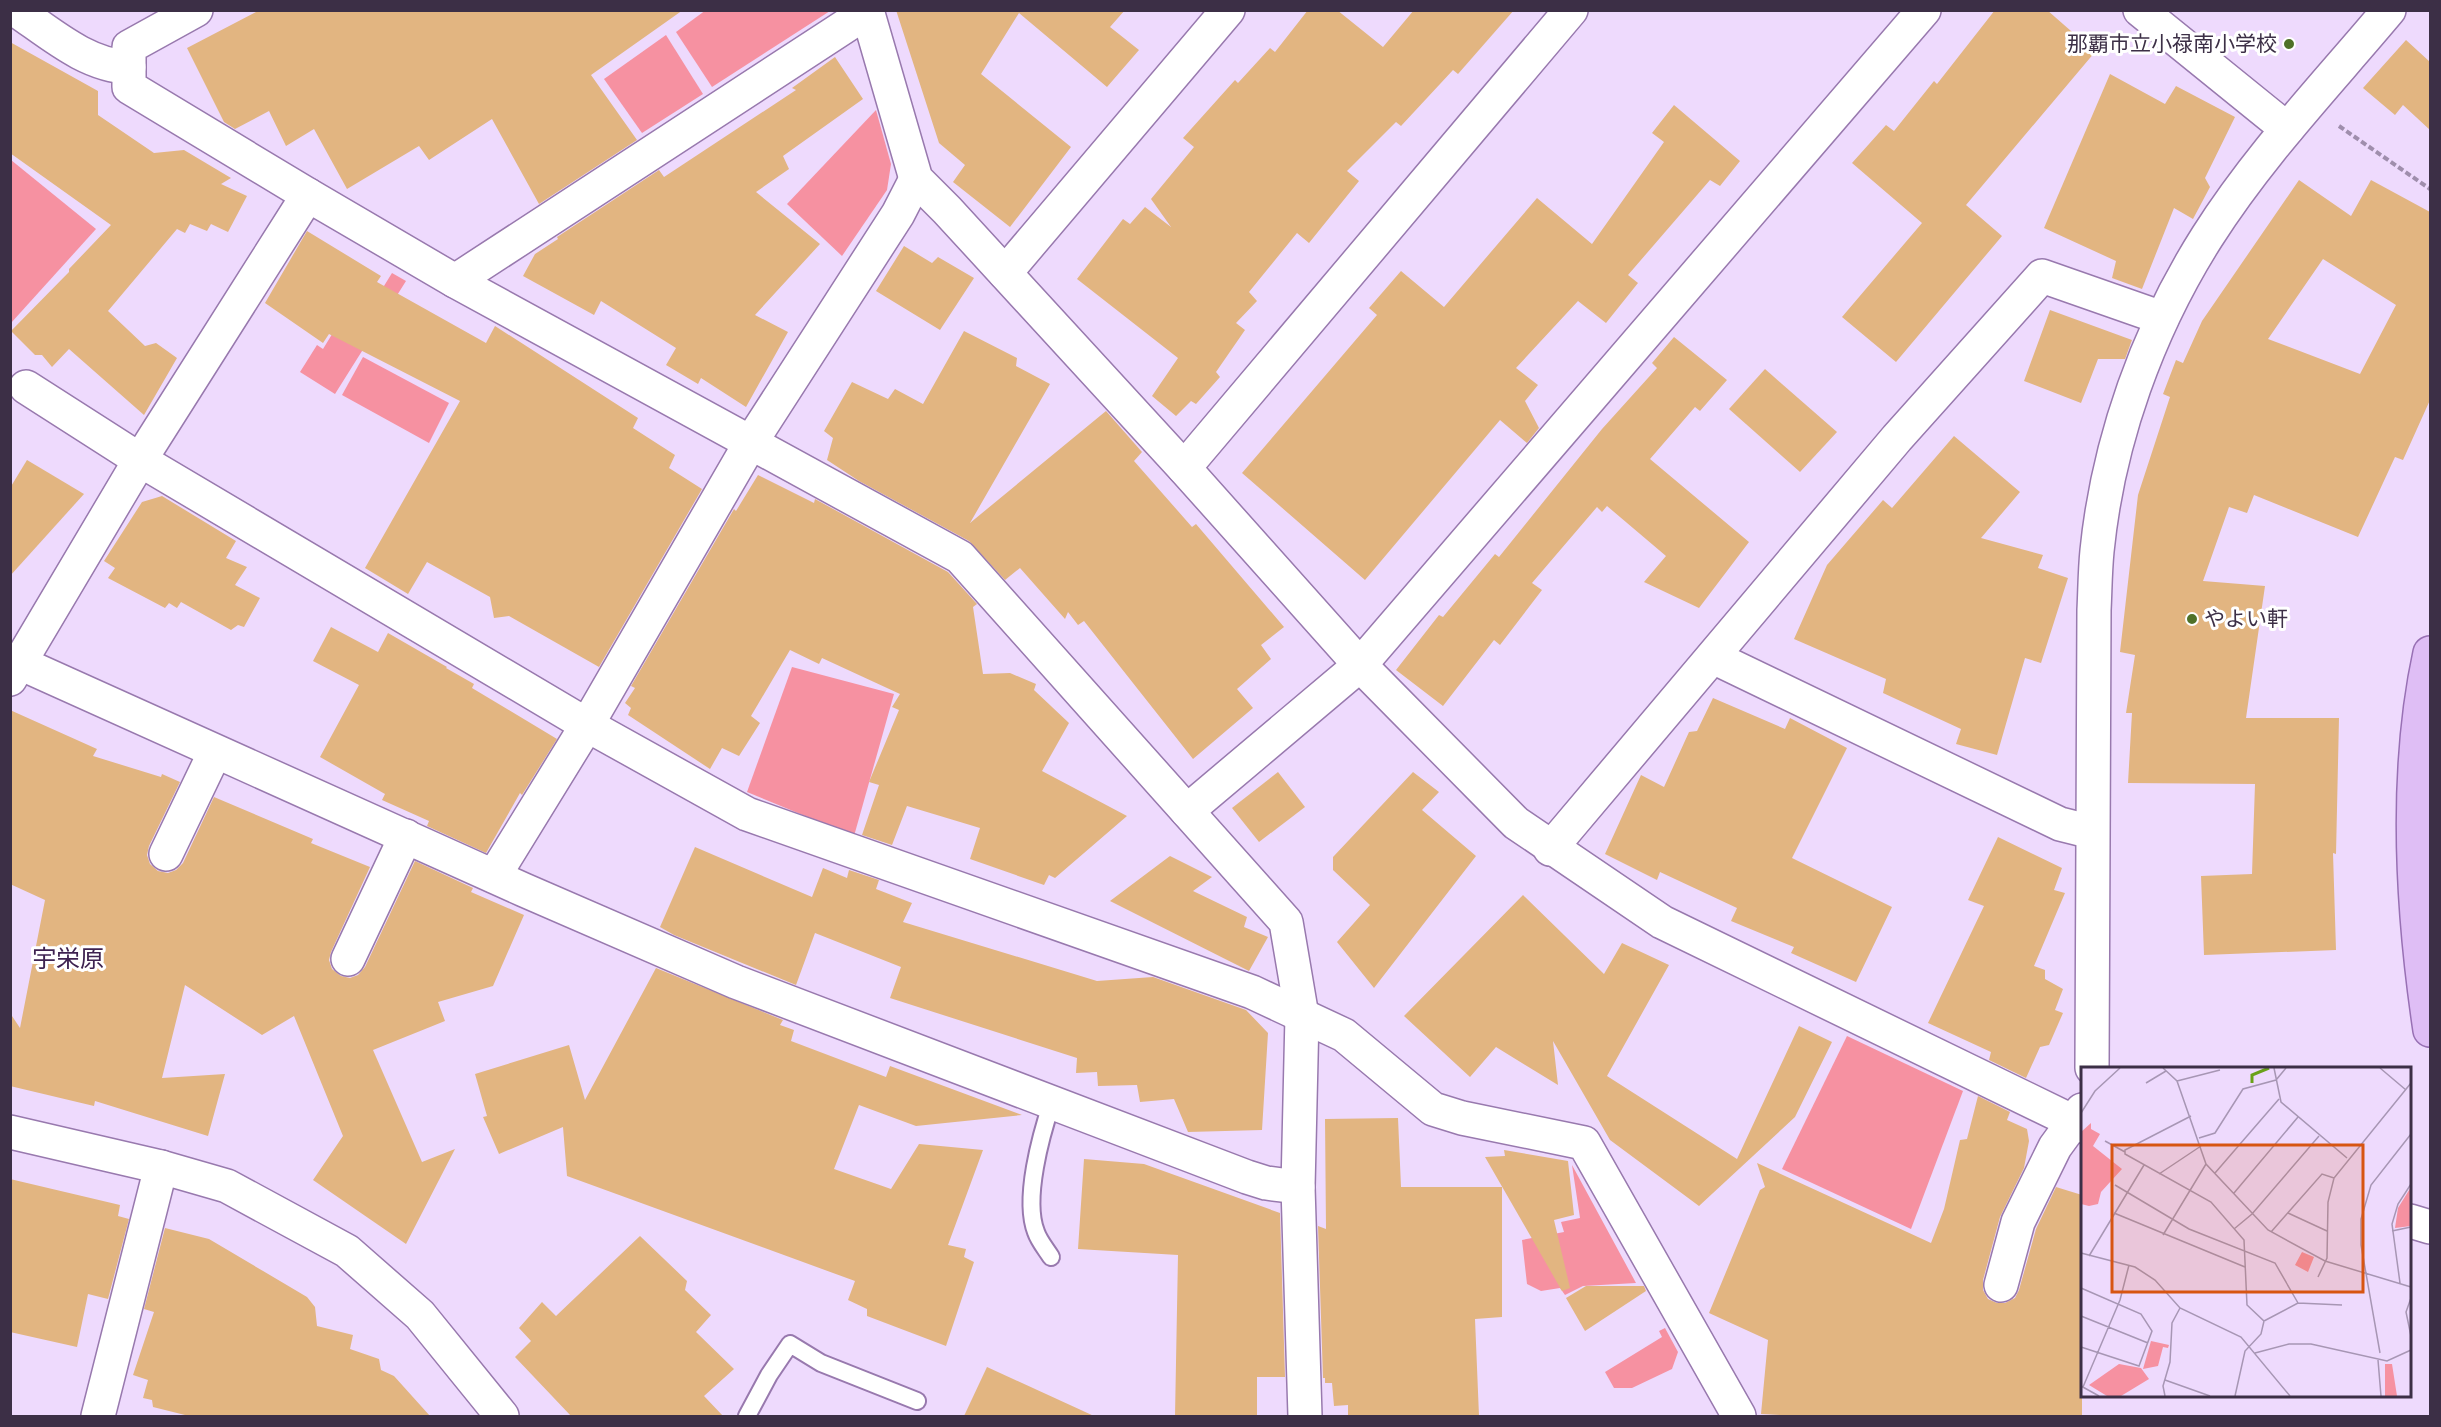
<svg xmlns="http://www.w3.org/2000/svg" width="2441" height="1427" font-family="'DejaVu Sans','Noto Sans JP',sans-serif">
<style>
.green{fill:#f691a1}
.building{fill:#e2b581;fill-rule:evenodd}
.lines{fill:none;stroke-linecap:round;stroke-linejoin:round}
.service-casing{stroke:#9879ae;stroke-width:20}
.minor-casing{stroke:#9879ae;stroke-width:36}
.tertiary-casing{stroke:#9879ae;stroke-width:36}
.primary-casing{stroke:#9870b4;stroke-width:36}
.path{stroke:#9f8eac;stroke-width:4;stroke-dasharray:6 3;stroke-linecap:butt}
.service{stroke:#fff;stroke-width:16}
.minor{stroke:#fff;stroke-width:33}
.tertiary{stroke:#fff;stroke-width:33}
.primary{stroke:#dfbef5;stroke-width:33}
.poi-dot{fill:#4f7128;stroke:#fff;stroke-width:2}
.labels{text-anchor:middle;stroke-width:6;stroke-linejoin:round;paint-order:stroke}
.poi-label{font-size:21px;fill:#3c2f46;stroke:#fff;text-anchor:end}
.quarter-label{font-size:24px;fill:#3e2250;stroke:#fff}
.inset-river{fill:none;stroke:#6aa119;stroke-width:3}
.inset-road{fill:none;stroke:#a796b4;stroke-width:1.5}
.view{fill:#d75512;fill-opacity:0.15;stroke:#d75512;stroke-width:3}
.inset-edge{fill:none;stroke:#3c2f46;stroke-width:3}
</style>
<rect width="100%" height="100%" fill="#eedafd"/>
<!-- green -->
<g class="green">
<path d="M706,10H830V11L712,87L676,32Z"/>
<path d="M666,35L703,94L642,133L604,79Z"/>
<path d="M876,110L891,164L887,190L842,256L787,204Z"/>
<path d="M11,160L96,229L11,323H10Z"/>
<path d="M392,273L406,281L335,394L300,372L317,345L323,349L345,313L366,315Z"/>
<path d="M363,357L449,403L429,443L342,395Z"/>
<path d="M792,667L894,694L854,836L747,792Z"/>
<path d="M1847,1036L1963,1091L1911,1229L1782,1169Z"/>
<path d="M1572,1165L1636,1283L1583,1286L1565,1295L1560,1288L1541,1291L1527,1284L1522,1240L1564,1232L1561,1222L1580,1218Z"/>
<path d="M1665,1328L1678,1352L1672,1369L1632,1388H1614L1605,1372L1662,1337L1659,1331Z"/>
</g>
<!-- building -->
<g class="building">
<path d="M260,10H683L591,75L637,140L539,204L492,119L429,160L419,146L347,189L314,129L286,146L269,111L235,129L224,122L187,48Z"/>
<path d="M896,10H1125L1110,27L1139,50L1107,87L1019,13L981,74L1071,147L1010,227L953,182L965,165L939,143Z"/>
<path d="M1308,10H1337L1383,47L1414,10H1514L1458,74L1453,70L1401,126L1396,122L1347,171L1359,181L1309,243L1297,233L1249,292L1257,301L1236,323L1245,330L1216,372L1220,377L1196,404L1191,401L1176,416L1152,396L1178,358L1077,279L1123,219L1130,224L1145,207L1171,227L1151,199L1194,147L1183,138L1235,80L1238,83L1270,48L1275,52Z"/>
<path d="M1995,10H2047L2095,52L1966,205L2002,236L1896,362L1842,317L1922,223L1852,163L1886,125L1894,131L1934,81L1937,84Z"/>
<path d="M2406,40L2430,62V130L2403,105L2395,115L2363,88Z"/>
<path d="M10,42L98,91V115L154,153L184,150L231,178L221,184L247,196L228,232L211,224L207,231L190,224L185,233L177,229L108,311L145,346L156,343L177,358L144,415L69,349L52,367L42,355H35L11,331L69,272V269L111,225L10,153Z"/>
<path d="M835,57L863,99L783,156L789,169L756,192L820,244L755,315L788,332L746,407L701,378L698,384L666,365L676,348L601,301L594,315L523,276L535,254L558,239L557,237L659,170L664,177L796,90L792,88Z"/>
<path d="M2110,74L2165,104L2176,86L2235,117L2205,178L2210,187L2193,219L2174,208L2142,289L2112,278L2116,261L2044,228Z"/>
<path d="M1674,105L1740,161L1720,186L1710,180L1628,275L1638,283L1606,323L1578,301L1516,368L1538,385L1525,401L1539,428L1527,443L1500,420L1365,580L1242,473L1377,315L1369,308L1401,271L1444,307L1537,198L1592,244L1664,142L1652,133Z"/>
<path d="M2299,180L2351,216L2371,180L2430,212V400L2403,460L2395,457L2358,537L2254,495L2247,513L2229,507L2203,581L2265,586L2246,718H2339L2336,854L2333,853L2336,950L2204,955L2201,876L2252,874L2255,784L2128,783L2132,713H2126L2135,655L2120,652L2138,495L2170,397L2163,394L2176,360L2183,363L2202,321ZM2323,259L2396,305L2360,374L2268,339Z"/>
<path d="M307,231L381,276L377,282L486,343L495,326L638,418L633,428L675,455L669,468L702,489L599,667L509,616L494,618L490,597L427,562L408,594L365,568L460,401L329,334L323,343L265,303Z"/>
<path d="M904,246L932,263L938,257L974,278L940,330L876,291Z"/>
<path d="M2050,310L2132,340L2125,359H2098L2081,403L2024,381Z"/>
<path d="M964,331L1017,358L1016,366L1050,384L970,523L1106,411L1142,452L1134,461L1192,527L1196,524L1284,627L1261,645L1271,659L1237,689L1253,708L1193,759L1084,621L1078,625L1068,612L1065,619L1020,568L1005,580L969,541L859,481L827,460L833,438L824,431L852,382L888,399L895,389L923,404Z"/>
<path d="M1674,337L1727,380L1700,411L1695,407L1650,459L1749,542L1699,608L1644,582L1666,556L1607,506L1602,512L1597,507L1532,583L1542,590L1500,645L1494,640L1443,706L1396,670L1439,615L1443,617L1495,554L1499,557L1602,429L1657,368L1652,363Z"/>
<path d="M1765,369L1837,432L1800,472L1729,409Z"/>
<path d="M1954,436L2020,492L1981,538L2043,555L2038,568L2068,578L2041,663L2025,658L1997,755L1956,744L1961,729L1883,693L1886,679L1794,639L1827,565L1883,500L1892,508Z"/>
<path d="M27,460L84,494L10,576V488Z"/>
<path d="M758,475L814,503L815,499L948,572L977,604L973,607L983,674L1010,673L1036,684L1034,690L1069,723L1042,771L1127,816L1055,878L1049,875L1044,885L970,859L980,828L907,806L892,845L862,835L879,785L869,782L899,710L892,707L900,694L822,658L819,664L790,650L751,716L760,723L739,756L722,748L710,769L628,715L631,708L625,703L635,688L631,686L734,509L736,511Z"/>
<path d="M162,496L236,541L226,558L247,567L235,585L260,598L244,627L238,625L231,630L181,602L177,608L169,603L165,608L108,578L115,568L104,561L142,502Z"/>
<path d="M331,627L378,652L388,633L447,667L446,668L474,684L472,688L557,739L522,795L520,793L486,853L427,826L429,821L382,800L385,794L320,757L359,685L313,661Z"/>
<path d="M1713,698L1785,729L1790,718L1847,748L1792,858L1892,907L1856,982L1791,953L1794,947L1731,921L1737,908L1660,872L1657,880L1605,854L1641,775L1664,787L1689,732L1697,731Z"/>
<path d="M10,710L97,749L93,756L161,777L162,774L180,782L149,846L147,855L150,864L158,871L168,873L176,870L183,863L214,797L313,839L311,843L370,867L331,952L329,960L332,969L341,976L350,978L358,975L365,967L415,861L473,888L471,892L524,915L493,986L438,1002L445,1021L373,1050L422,1162L455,1149L406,1244L313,1180L343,1136L294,1016L262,1035L185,985L162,1078L225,1074L208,1136L95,1101L94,1106L10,1086V1013L20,1028L45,900L10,884Z"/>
<path d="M1278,772L1305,807L1259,842L1232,808Z"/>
<path d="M1413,772L1439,792L1422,810L1476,856L1374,988L1337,942L1370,905L1333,870V857Z"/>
<path d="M1998,837L2062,868L2054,890L2065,893L2034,966L2045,970V979L2063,989L2055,1010L2063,1013L2049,1045L2040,1047L2026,1078L1989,1060L1991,1052L1928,1023L1984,906L1968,900Z"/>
<path d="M695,847L812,897L823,868L847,878L849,870L879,880L876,889L912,903L903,922L1097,981L1153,977L1246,1010L1268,1033L1262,1130L1188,1132L1174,1099L1140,1102L1137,1085L1098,1086L1097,1072L1076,1073L1077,1058L890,998L901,967L815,933L796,985L674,935L660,927Z"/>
<path d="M1170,856L1212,877L1193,891L1247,917L1244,927L1268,937L1249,971L1110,901Z"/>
<path d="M1523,895L1604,974L1622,943L1669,965L1607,1076L1737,1159L1799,1026L1832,1042L1795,1117L1699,1206L1610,1140L1553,1041L1558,1085L1496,1047L1470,1077L1404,1016Z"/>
<path d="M656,968L783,1020L780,1025L794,1030L791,1041L886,1077L890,1066L1022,1115L916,1126L859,1105L834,1169L891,1189L919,1144L983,1150L948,1245L966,1249L964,1257L974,1262L946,1346L867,1316V1309L848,1300L855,1281L567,1176L563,1127L499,1154L483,1117L487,1116L475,1074L569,1045L585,1100Z"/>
<path d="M1978,1096L2010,1112L2007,1120L2027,1129L2029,1141L2024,1168L2000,1217L1983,1280V1290L1988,1299L1997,1303H2005L2015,1298L2019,1290L2036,1229L2056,1187L2082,1195V1416H1796L1761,1414L1768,1340L1709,1313L1760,1190L1765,1187L1757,1163L1931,1243L1944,1209L1960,1140L1967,1139Z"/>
<path d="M1398,1118L1401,1187H1502V1317L1475,1319L1479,1416H1348V1405L1334,1406L1332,1383H1325V1378H1323L1318,1226L1326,1229L1325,1119Z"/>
<path d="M1504,1150L1568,1161L1574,1215L1554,1220L1570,1288L1562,1291L1485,1157L1505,1156Z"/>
<path d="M1084,1159L1144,1164L1280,1213L1285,1377H1257V1416H1175L1178,1255L1078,1249Z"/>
<path d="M10,1179L120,1205L118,1216L129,1219L108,1299L88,1294L77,1347L10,1332Z"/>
<path d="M165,1228L209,1239L307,1297L315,1307L317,1326L353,1335L350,1349L379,1359L381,1370L394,1376L430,1416H189L153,1407L152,1400L143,1398L148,1380L133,1375L154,1312L144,1309Z"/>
<path d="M640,1236L687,1281L685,1290L711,1315L696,1332L734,1369L704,1396L723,1416H571L515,1357L531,1341L519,1328L542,1302L556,1316Z"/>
<path d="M1586,1286H1644L1646,1291L1585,1331L1566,1298Z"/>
<path d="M987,1367L1094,1416H964Z"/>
</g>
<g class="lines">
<defs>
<g id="service">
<path d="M1051,1257C1046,1249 1039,1241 1036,1232C1023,1199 1041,1135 1052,1102"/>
<path d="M747,1416L769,1375L790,1344L821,1363L917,1401"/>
</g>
<g id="minor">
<path d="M16,10C50,33 87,66 129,67"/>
<path d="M196,10L129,47V87L308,195L455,281L960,557L1286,922L1302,1016L1298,1187L1305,1416"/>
<path d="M867,10L916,179L947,210L1184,468L1360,665L1516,823L1662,922L2082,1126"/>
<path d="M1005,273L1228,10"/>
<path d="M455,281L867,12"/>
<path d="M26,387L140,460L587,725L747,814L1252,992L1344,1035L1433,1109L1462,1118L1584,1143L1739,1416"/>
<path d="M1184,468L1571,10"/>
<path d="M1713,657L2060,824L2092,832"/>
<path d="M20,663L524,890L736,982L1247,1177L1266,1183L1298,1187"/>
<path d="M10,679L140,460L308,195"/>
<path d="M1187,811L1360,665L1924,10"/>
<path d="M1550,849L1897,438L2042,276L2162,318"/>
<path d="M166,854L215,752"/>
<path d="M494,876L587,725L751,442L898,214L916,179"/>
<path d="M348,959L406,836"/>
<path d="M2092,1068L2094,610C2095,591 2095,571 2097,551C2108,441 2148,330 2207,237C2259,155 2327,84 2389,10"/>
<path d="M2410,1221L2430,1227"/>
<path d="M2001,1285L2018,1222L2055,1147L2082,1110"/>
<path d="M98,1416L161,1167"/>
</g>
<g id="tertiary">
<path d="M2140,10L2287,129"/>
<path d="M10,1132L161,1167L227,1186L347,1251L420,1315L502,1416"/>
</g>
<path id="primary" d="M2430,653C2404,773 2412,909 2430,1030"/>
</defs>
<!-- service casing -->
<use href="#service" class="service-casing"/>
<!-- minor casing -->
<use href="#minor" class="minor-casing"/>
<!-- tertiary casing -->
<use href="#tertiary" class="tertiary-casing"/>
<!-- primary casing -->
<use href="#primary" class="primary-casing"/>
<!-- path -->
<path class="path" d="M2339,126L2430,189"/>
<!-- service -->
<use href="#service" class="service"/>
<!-- minor -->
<use href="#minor" class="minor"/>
<!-- tertiary -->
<use href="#tertiary" class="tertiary"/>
<!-- primary -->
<use href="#primary" class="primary"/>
</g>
<!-- markers -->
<g class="poi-dot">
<circle cx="2289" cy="44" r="6"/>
<circle cx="2192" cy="619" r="6"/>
</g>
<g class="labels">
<!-- poi labels -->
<g class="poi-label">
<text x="2277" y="51">那覇市立小禄南小学校</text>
<text x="2204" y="626" text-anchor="start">やよい軒</text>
</g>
<!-- quarter labels -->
<g class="quarter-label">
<text x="68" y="967">宇栄原</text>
</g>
</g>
<!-- overview -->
<g transform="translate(2081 1067)">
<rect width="330" height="330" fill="#eedafd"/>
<path d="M10,56V62L19,67L12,79L41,102L20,125L17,137L8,139L0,137V65ZM330,120V159L314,161L317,141ZM221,185L233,190L227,205L214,198ZM70,274L88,278L87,281L82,280L77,299L62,302ZM38,297L60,301L68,312L40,329H26L8,318ZM304,297H311L316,329H304Z" fill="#f691a1"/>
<path class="inset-river" d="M171,16V8L188,1"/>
<path class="inset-road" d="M82,1L96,14L125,97L187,163L244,194L330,220M193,1L200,35L266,91M299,1L325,23M96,14L139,3M65,16L85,4M0,46L14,24L39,1M110,49L44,83V87L130,135L163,173L166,238L183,254L217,236L261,238M118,71L134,66L162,22L195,13L205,1M24,74L44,85M134,106L198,32M78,107L120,79M34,118L108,162L194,196L217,236M153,126L217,50M33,146L164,200M207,146L246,164M153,162L171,147L238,69M311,164L330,160M190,165L241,107L253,111M82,168L125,97M0,186L54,200L74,213L99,241L160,270L209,329M8,189L63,98M237,210L246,191L247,135L253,111L330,16M319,216L311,157L317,137L330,117M0,221L60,247L71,264L58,299L0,280M330,231L325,245L330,269M0,249L67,276M174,286L208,277H230L306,294L330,283M299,286L280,178V152L290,118L330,67M297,293L300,329M84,313L129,329M0,319L18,329M2,320L39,233L48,198M84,329L82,319L89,295L91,256L99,241M154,329L164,284L180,267L183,254"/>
<path class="view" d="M31,78H282V225H31Z"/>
<rect width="330" height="330" class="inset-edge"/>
</g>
<!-- border -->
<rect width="2441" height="1427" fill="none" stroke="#3c2f46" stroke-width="24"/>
</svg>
